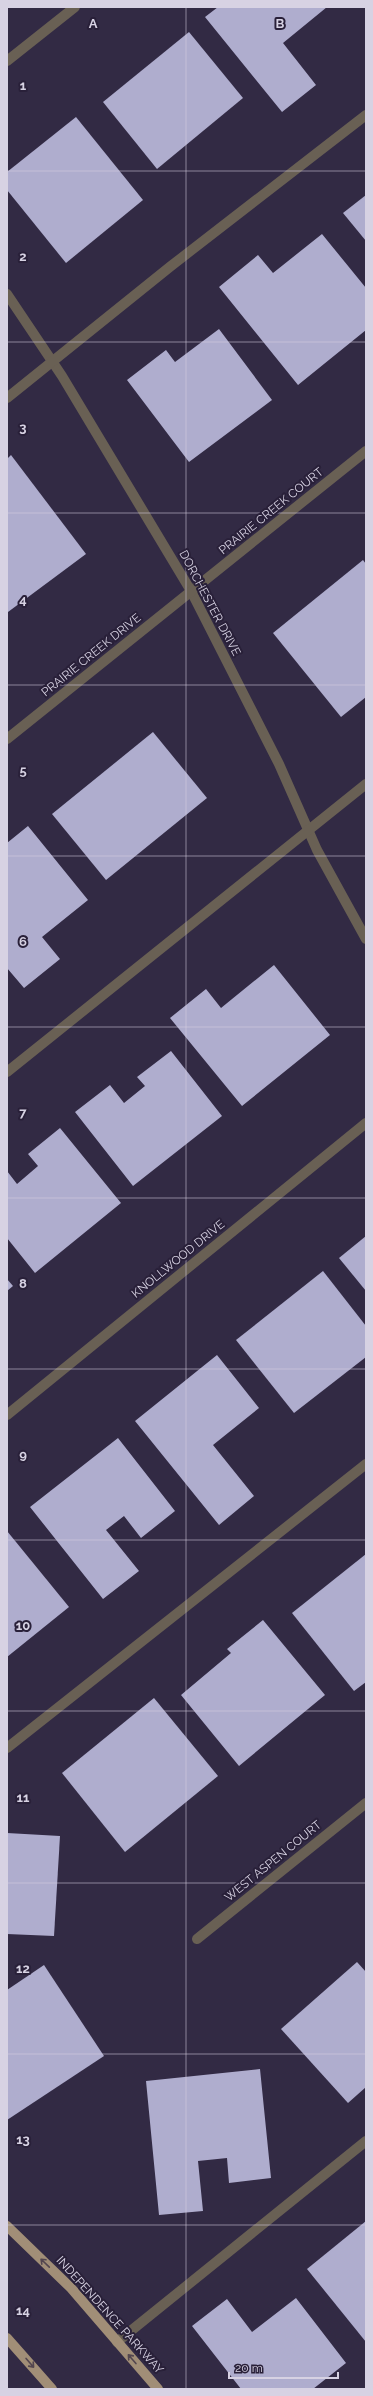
<svg xmlns="http://www.w3.org/2000/svg" width="373" height="2396" font-family="Raleway,sans-serif">
<style>
.building{fill:#afadce}
.lines{fill:none;stroke-linecap:round;stroke-linejoin:round}
.minor{stroke:#696054;stroke-width:10}
.major{stroke:#a18e77;stroke-width:10}
.oneway{stroke:#53464f}
.grid{fill:none;stroke:#d7d2e3;stroke-width:1;stroke-opacity:0.55}
.labels{text-anchor:middle;stroke-width:4;stroke-linejoin:round;paint-order:stroke}
.street-label{font-size:12px;fill:#d7d2e3;stroke:#292039}
.grid-label{font-size:13px;text-anchor:middle;font-weight:bold;fill:#d7d2e3;stroke:#292039;stroke-width:4;stroke-linejoin:round;paint-order:stroke}
</style>
<rect width="100%" height="100%" fill="#322a44"/>
<!-- building -->
<g class="building">
<path d="M218,7H327L283,43L316,85L282,112L205,17Z"/>
<path d="M189,32L243,98L157,169L103,102Z"/>
<path d="M76,117L143,200L66,263L7,190V172Z"/>
<path d="M366,195V241L343,213Z"/>
<path d="M322,234L366,288V330L298,385L219,287L258,255L273,273Z"/>
<path d="M219,329L272,400L189,462L127,380L166,350L175,362Z"/>
<path d="M11,455L86,554L8,612L7,459Z"/>
<path d="M363,560L366,564V697L341,717L273,633Z"/>
<path d="M153,732L207,798L106,880L52,814Z"/>
<path d="M28,826L88,900L42,937L60,959L24,988L7,968V843Z"/>
<path d="M274,965L330,1035L242,1106L170,1018L206,989L221,1008Z"/>
<path d="M171,1051L222,1116L133,1186L75,1112L110,1085L124,1103L145,1086L137,1077Z"/>
<path d="M60,1128L121,1203L35,1273L7,1238V1171L17,1184L38,1166L28,1154Z"/>
<path d="M366,1236V1291L339,1258Z"/>
<path d="M323,1271L366,1326V1357L294,1413L236,1340Z"/>
<path d="M7,1279L13,1286L7,1291Z"/>
<path d="M217,1355L259,1408L213,1445L254,1496L219,1525L135,1421Z"/>
<path d="M118,1438L175,1511L141,1538L124,1516L106,1530L139,1571L103,1599L30,1507Z"/>
<path d="M7,1531L69,1607L7,1657Z"/>
<path d="M366,1554V1682L354,1691L292,1613Z"/>
<path d="M263,1620L325,1695L239,1766L181,1695L231,1653L227,1649Z"/>
<path d="M154,1698L218,1776L125,1852L62,1773Z"/>
<path d="M7,1833L60,1836L54,1936L7,1934Z"/>
<path d="M357,1962L366,1972V2087L348,2103L281,2029Z"/>
<path d="M44,1965L104,2056L7,2120V1990Z"/>
<path d="M260,2069L271,2178L229,2183L227,2158L198,2161L203,2211L159,2215L146,2081Z"/>
<path d="M366,2221V2342L307,2269Z"/>
<path d="M296,2298L346,2363L313,2389H241L192,2326L227,2299L252,2332Z"/>
</g>
<g class="lines">
<!-- minor -->
<g class="minor">
<path d="M7,61L75,7"/>
<path d="M7,294L62,376L191,591L279,764L317,850L366,939"/>
<path d="M7,398L171,266L366,115"/>
<path d="M7,739L366,451"/>
<path d="M7,1072L366,784"/>
<path d="M7,1415L366,1123"/>
<path d="M7,1748L366,1464"/>
<path d="M197,1939L366,1803"/>
<path d="M117,2342L366,2141"/>
</g>
<!-- major -->
<g class="major">
<path d="M7,2226L71,2288L158,2389"/>
<path d="M7,2338L52,2389"/>
</g>
</g>
<!-- one-way arrows -->
<defs><path id="oneway-shaft" d="M-6 0H5M1.5-3L5.5 0L1.5 3" fill="none" stroke-width="1.6" stroke-linecap="round" stroke-linejoin="round"/></defs>
<g class="oneway">
<use href="#oneway-shaft" transform="translate(45 2263) rotate(-136)"/>
<use href="#oneway-shaft" transform="translate(132 2359) rotate(-131)"/>
<use href="#oneway-shaft" transform="translate(30 2363) rotate(49)"/>
</g>
<!-- grid -->
<path class="grid" d="M186,7V2389M7,171H366M7,342H366M7,513H366M7,685H366M7,856H366M7,1027H366M7,1198H366M7,1369H366M7,1540H366M7,1711H366M7,1883H366M7,2054H366M7,2225H366"/>
<g class="labels">
<!-- street labels -->
<g class="street-label">
<text transform="translate(271 511) rotate(-39)" y="4">PRAIRIE CREEK COURT</text>
<text transform="translate(210 603) rotate(62)" y="4">DORCHESTER DRIVE</text>
<text transform="translate(91 655) rotate(-39)" y="4">PRAIRIE CREEK DRIVE</text>
<text transform="translate(178 1259) rotate(-39)" y="4">KNOLLWOOD DRIVE</text>
<text transform="translate(273 1861) rotate(-39)" y="4">WEST ASPEN COURT</text>
<text transform="translate(110 2315) rotate(48)" y="4">INDEPENDENCE PARKWAY</text>
</g>
</g>
<g class="grid-label">
<text x="93" y="28">A</text>
<text x="280" y="28">B</text>
<text x="23" y="90">1</text>
<text x="23" y="261">2</text>
<text x="23" y="432">3</text>
<text x="23" y="604">4</text>
<text x="23" y="775">5</text>
<text x="23" y="946">6</text>
<text x="23" y="1117">7</text>
<text x="23" y="1288">8</text>
<text x="23" y="1459">9</text>
<text x="23" y="1630">10</text>
<text x="23" y="1802">11</text>
<text x="23" y="1973">12</text>
<text x="23" y="2144">13</text>
<text x="23" y="2315">14</text>
</g>
<!-- border -->
<rect width="373" height="2396" fill="none" stroke="#d7d2e3" stroke-width="16"/>
<!-- scale -->
<path d="M229 2372v6h109v-6" fill="none" stroke="#d7d2e3" stroke-width="2"/>
<text x="235" y="2372" font-size="12" fill="#d7d2e3" stroke="#292039" stroke-width="3" paint-order="stroke">20 m</text>
</svg>
